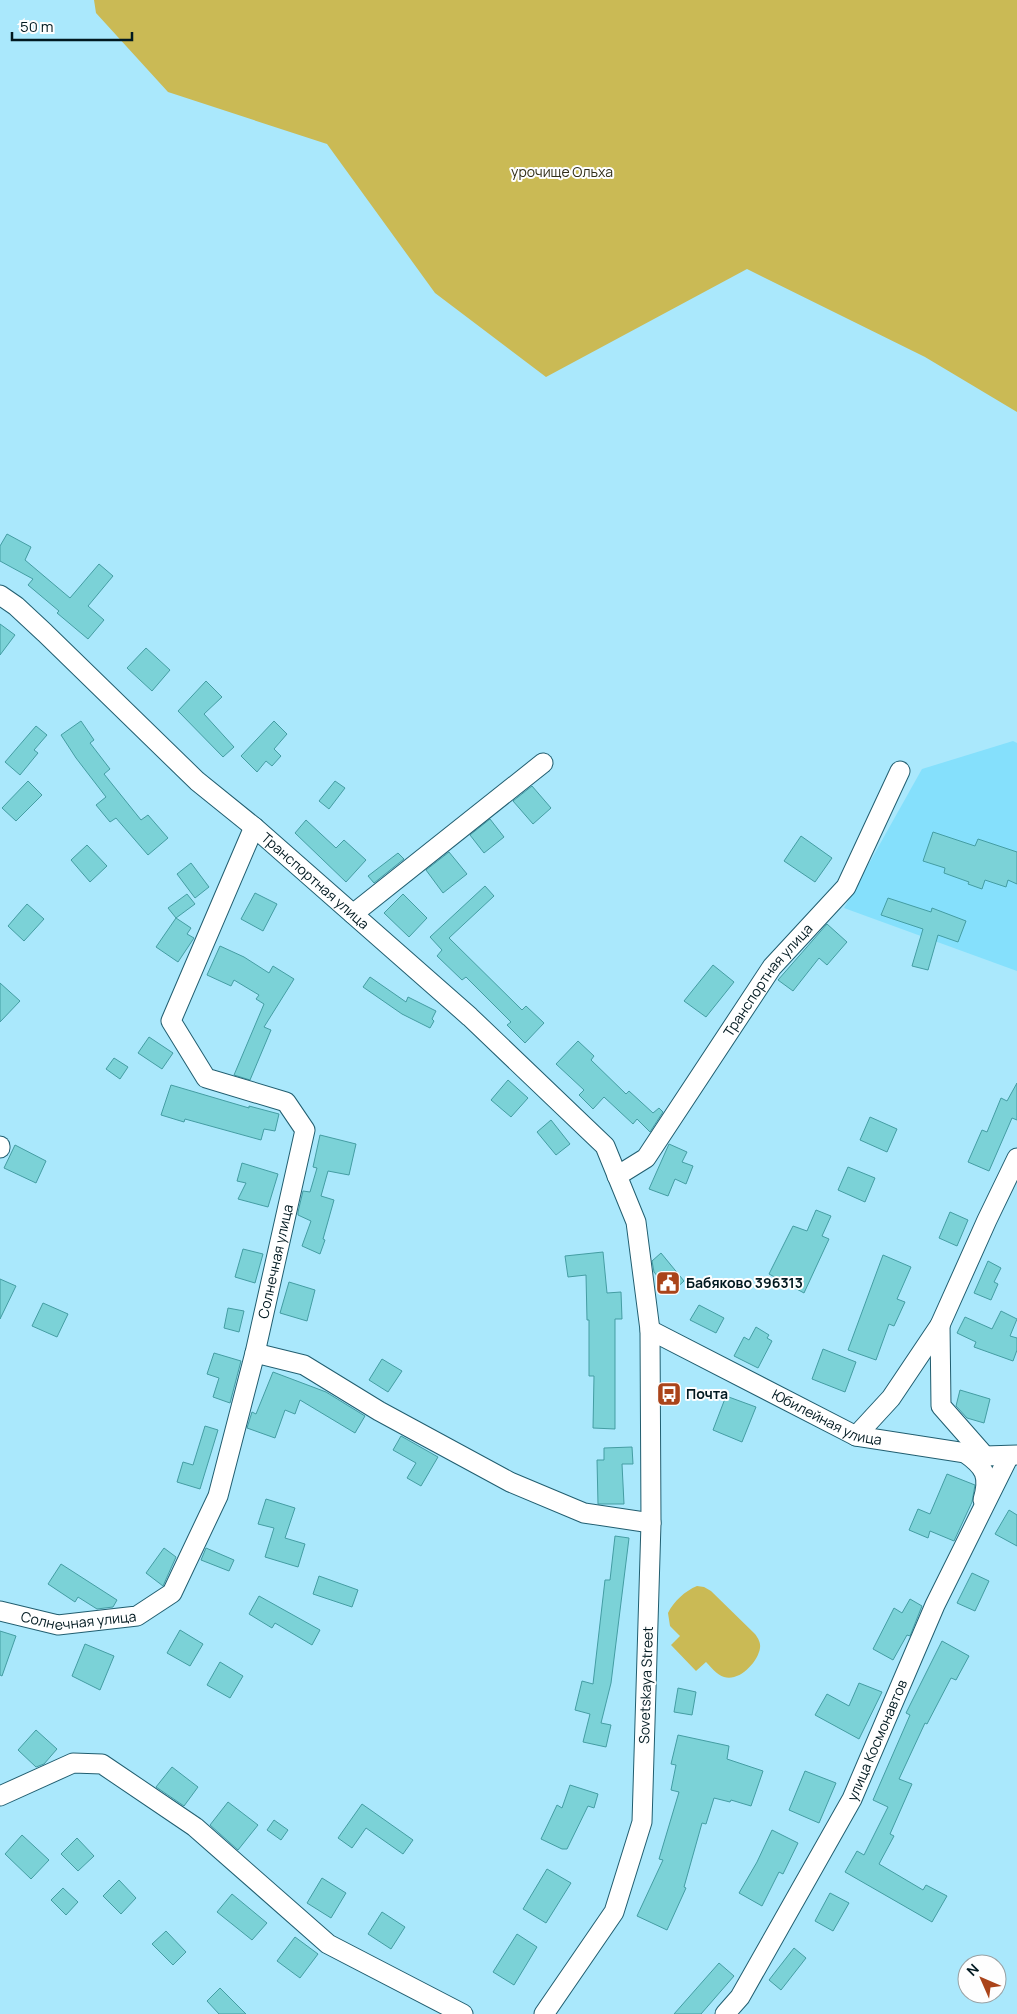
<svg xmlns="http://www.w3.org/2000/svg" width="1017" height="2014" font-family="Manrope,sans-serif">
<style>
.built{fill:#85e0fc}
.green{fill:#caba55}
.building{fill:#7bd2d7;stroke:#449da3}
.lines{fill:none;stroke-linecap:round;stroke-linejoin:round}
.street-casing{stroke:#215e70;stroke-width:21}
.street{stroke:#fff;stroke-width:19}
.labels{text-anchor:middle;stroke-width:4;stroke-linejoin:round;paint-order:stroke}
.park-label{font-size:14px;fill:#322f19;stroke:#fefefe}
.street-label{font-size:14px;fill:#011920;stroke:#fefefe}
.poi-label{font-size:14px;font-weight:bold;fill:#011920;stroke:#fefefe;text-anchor:start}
</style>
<rect width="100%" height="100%" fill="#aae8fc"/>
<!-- built -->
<path class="built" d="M1013,741L1017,743V971L844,908L922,769Z"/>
<!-- green -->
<g class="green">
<path d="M94,0H1017V412L925,357L747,269L546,377L435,293L327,144L168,92L96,13Z"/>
<path d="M697,1586L704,1587L711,1591L755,1634C758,1638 761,1643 760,1648C758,1662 739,1682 724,1677C717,1675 711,1667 706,1662L696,1671L671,1645L680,1636L670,1626L668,1613C674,1601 685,1591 697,1586Z"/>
</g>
<!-- building -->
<g class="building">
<path d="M7,534L31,547L25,560L70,598L99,564L113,576L88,606L104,620L88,639L57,613L59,611L28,585L33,579L0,561V546Z"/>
<path d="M0,624L15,635L0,655Z"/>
<path d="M146,648L170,670L152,691L127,668Z"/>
<path d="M206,681L222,697L204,714L234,747L223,757L178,711Z"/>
<path d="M81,721L94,740L90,743L110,769L104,774L141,820L148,815L168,838L148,855L116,818L110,822L96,805L106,797L76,758L61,735Z"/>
<path d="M274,721L287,734L274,749L281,756L272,766L266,761L257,772L241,756Z"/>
<path d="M36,726L47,735L34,750L38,753L20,775L5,762Z"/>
<path d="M28,781L42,795L16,821L2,808Z"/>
<path d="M335,781L345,788L329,809L319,801Z"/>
<path d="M532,786L551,808L533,824L513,801Z"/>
<path d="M490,819L504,837L484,853L470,835Z"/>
<path d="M306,820L336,848L344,840L366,860L346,882L295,833Z"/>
<path d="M933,832L975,846L978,839L1017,852V884L1008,880L1006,887L985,880L982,889L968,884L969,882L944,873L945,868L923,861Z"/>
<path d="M801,836L832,858L815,882L784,861Z"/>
<path d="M87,845L107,866L90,882L71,860Z"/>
<path d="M449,852L467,874L443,893L426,870Z"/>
<path d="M398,853L404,859L374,883L368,876Z"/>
<path d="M191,863L209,887L195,898L177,874Z"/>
<path d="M485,886L494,896L449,938L522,1010L526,1006L544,1023L525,1043L507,1025L511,1022L466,977L462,980L437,956L442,950L430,937Z"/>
<path d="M255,893L277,904L263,931L241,919Z"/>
<path d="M187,894L195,904L176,918L168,908Z"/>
<path d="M403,894L427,918L409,937L384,913Z"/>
<path d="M888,898L931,912L932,908L966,921L958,942L938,935L928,970L912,966L923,929L881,915Z"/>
<path d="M27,904L44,919L24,941L8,926Z"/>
<path d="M176,918L191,928L187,934L194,938L178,962L156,947Z"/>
<path d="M827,924L847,942L827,965L819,958L793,991L778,980Z"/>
<path d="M220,946L244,957L269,973L273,966L294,979L264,1027L271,1030L250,1080L234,1075L264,1004L256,999L259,995L234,980L231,986L207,975Z"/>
<path d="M713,965L734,982L706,1017L684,1001Z"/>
<path d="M370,977L406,1002L408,997L436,1011L432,1019L434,1021L430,1028L402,1014L363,987Z"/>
<path d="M0,983L20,1001L0,1022Z"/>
<path d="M149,1037L173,1053L162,1069L138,1053Z"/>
<path d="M578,1041L594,1056L591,1060L626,1094L629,1091L653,1113L659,1108L663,1112L650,1132L637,1119L633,1124L604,1097L593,1109L579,1095L584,1090L556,1064Z"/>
<path d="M114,1058L128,1067L120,1079L106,1069Z"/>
<path d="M508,1080L528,1098L511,1117L491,1100Z"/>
<path d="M1017,1083V1120L1012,1118L989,1171L968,1162L982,1130L987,1132L1001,1098L1007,1101Z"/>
<path d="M171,1085L249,1108V1106L279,1114L275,1131L264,1129L261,1140L185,1119L184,1122L161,1115Z"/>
<path d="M870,1117L897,1129L887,1152L860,1140Z"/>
<path d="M551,1120L570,1144L556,1155L537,1132Z"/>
<path d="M320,1135L356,1144L349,1175L328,1171L321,1196L334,1200L323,1239L325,1240L320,1254L302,1246L311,1221L298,1215V1212L303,1191L310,1192L317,1168L313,1167Z"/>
<path d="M669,1144L687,1152L682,1162L693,1166L686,1184L675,1179L668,1196L649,1189Z"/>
<path d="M15,1145L46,1161L36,1183L4,1168Z"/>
<path d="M242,1163L278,1174L268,1207L238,1199L246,1183L237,1181Z"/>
<path d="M848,1167L875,1178L865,1202L838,1190Z"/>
<path d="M816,1210L831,1216L822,1236L829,1239L804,1293L769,1274L793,1226L807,1231Z"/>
<path d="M950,1212L968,1220L957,1246L939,1238Z"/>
<path d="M243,1249L263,1254L255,1283L235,1277Z"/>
<path d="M603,1252L607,1293L621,1292L622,1319H615V1429L593,1428L594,1376H589V1320H587L586,1275L568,1277L565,1256Z"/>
<path d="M661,1253L684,1281L671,1293L654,1272L652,1261Z"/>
<path d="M883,1255L911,1267L897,1299L905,1302L894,1326L889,1324L876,1360L848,1350Z"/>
<path d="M988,1261L1001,1268L994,1282L998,1284L991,1300L974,1293Z"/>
<path d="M0,1279L16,1286L0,1319Z"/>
<path d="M289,1282L315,1290L307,1321L280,1313Z"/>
<path d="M43,1303L68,1314L57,1337L32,1326Z"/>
<path d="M699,1305L724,1318L716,1333L690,1320Z"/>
<path d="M228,1308L244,1311L239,1332L224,1328Z"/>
<path d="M1001,1311L1017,1319L1010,1336L1017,1338V1350L1013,1361L974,1347L976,1342L957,1333L965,1317L992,1329Z"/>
<path d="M756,1327L769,1335L767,1338L772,1341L758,1368L734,1356L744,1337L749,1340Z"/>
<path d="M823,1349L856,1362L845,1392L812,1379Z"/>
<path d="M214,1353L241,1361L230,1403L213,1397L219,1378L207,1374Z"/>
<path d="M382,1359L402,1371L388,1392L369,1380Z"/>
<path d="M273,1372L326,1392L365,1416L355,1433L300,1400L295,1414L285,1410L275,1438L247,1428L252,1412L256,1414Z"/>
<path d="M960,1390L990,1399L984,1423L967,1418L956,1406Z"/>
<path d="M726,1396L756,1407L742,1442L713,1430Z"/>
<path d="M205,1426L218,1430L200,1489L177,1482L183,1462L193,1465Z"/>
<path d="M401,1436L438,1457L421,1486L407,1478L416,1463L393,1450Z"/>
<path d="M632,1447L633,1464H622L624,1504H598L597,1460H604V1448Z"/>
<path d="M947,1474L975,1485L972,1502L954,1541L930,1531L928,1538L909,1530L918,1509L930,1514Z"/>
<path d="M266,1499L295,1508L285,1538L305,1544L298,1567L265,1557L274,1528L258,1524Z"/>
<path d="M1009,1510L1017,1515V1546L995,1534Z"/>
<path d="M615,1536L629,1538L611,1683L601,1723L611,1725L606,1747L583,1742L590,1714L575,1710L582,1681L593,1684L605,1580H610Z"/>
<path d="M164,1548L176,1557L163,1586L146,1573Z"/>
<path d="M206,1548L234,1560L229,1571L201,1560Z"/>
<path d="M61,1564L117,1600L113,1607L97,1609L78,1597L75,1602L48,1584Z"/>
<path d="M972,1573L989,1581L975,1611L957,1603Z"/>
<path d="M319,1576L358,1590L352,1607L313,1594Z"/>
<path d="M259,1596L320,1630L312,1645L275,1623L272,1628L249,1614Z"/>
<path d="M910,1599L922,1606L910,1636L907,1635L893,1660L873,1649L894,1608L902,1613Z"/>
<path d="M180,1630L203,1644L190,1666L167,1653Z"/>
<path d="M0,1631L16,1636L2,1676L0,1675Z"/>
<path d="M942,1641L969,1656L956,1680L951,1678L927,1724L925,1723L899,1779L912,1784L890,1834L894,1836L879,1864L923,1890L926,1885L947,1896L932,1922L845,1872L857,1851L864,1855L888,1807L873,1800L910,1715L906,1713Z"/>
<path d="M85,1644L114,1656L100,1690L72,1676Z"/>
<path d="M220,1662L243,1676L230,1698L207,1685Z"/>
<path d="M859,1683L882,1692L859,1739L815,1715L827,1694L849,1706Z"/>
<path d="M678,1688L696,1692L692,1715L674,1712Z"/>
<path d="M36,1730L57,1749L44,1764L36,1767L18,1750Z"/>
<path d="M678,1735L729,1746L727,1759L763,1771L751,1806L731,1800L730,1802L714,1798L706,1824L702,1823L684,1887L686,1888L667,1930L637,1916L663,1860L659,1859L679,1792L671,1790L676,1765L671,1764Z"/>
<path d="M172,1767L198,1787L184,1806L156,1787Z"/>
<path d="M805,1771L836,1783L819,1823L789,1810Z"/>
<path d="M570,1785L598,1794L594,1808L588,1806L567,1849H562L541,1839L557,1805L562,1808Z"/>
<path d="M228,1802L258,1825L238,1850L210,1825Z"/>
<path d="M362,1804L413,1840L403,1854L366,1828L352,1848L338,1838Z"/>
<path d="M274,1820L288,1830L281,1840L267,1830Z"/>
<path d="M772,1830L798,1843L783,1874L779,1872L762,1906L739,1893L757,1862Z"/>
<path d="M22,1835L49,1860L31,1879L5,1854Z"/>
<path d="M77,1838L94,1856L78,1871L61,1854Z"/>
<path d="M547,1869L571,1883L546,1923L523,1909Z"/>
<path d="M322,1878L346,1893L331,1918L307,1903Z"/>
<path d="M119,1880L136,1898L121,1914L103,1896Z"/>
<path d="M63,1888L78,1902L66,1915L51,1900Z"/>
<path d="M830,1893L849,1903L833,1931L815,1921Z"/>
<path d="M232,1894L267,1923L252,1940L217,1912Z"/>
<path d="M382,1912L405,1927L391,1949L368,1934Z"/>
<path d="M166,1931L186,1952L173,1965L152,1944Z"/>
<path d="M517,1934L537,1947L514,1985L493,1972Z"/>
<path d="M295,1937L318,1954L300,1978L277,1961Z"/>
<path d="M794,1948L806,1958L781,1990L769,1980Z"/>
<path d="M719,1963L734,1976L701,2014H674Z"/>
<path d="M220,1988L246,2014H219L207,2001Z"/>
</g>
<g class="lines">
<defs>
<g id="street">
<path id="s1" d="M0,595L16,606L45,633L197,781L254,827L470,1017L605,1146L636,1222L650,1330L651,1523L642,1822L614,1912L544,2014"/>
<path d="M353,914L543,763"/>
<path d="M0,1146V1148"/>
<path id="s2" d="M617,1176L646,1158L772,967L846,887L900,771"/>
<path d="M940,1325L941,1406L985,1456"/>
<path id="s3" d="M650,1330L856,1436L985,1456L1017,1455"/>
<path d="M255,1353L304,1365L379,1411L510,1482L584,1513L651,1523"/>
<path d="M856,1436L891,1398L940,1325L987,1220L1017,1158"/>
<path d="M965,1453C985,1467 990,1476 983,1500"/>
<path id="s4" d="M0,1611L58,1625L137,1616L172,1593L218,1496L255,1353L305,1130L286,1102L206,1078L171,1021L254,827"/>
<path d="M0,1796L73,1763L102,1764L195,1827L328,1944L463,2014"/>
<path id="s5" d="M725,2014L740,1997L852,1799L935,1605L1009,1456"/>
</g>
</defs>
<!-- street casing -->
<use href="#street" class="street-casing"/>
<!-- street -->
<use href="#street" class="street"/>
</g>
<!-- icons -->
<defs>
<symbol id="civic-square" viewBox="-11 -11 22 22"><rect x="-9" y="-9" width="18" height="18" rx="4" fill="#aa441a" stroke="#fefefe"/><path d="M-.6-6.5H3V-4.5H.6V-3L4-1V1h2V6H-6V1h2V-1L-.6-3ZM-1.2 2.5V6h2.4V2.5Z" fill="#fff"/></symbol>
<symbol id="bus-square" viewBox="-11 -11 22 22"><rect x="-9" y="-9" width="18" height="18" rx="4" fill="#aa441a" stroke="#fefefe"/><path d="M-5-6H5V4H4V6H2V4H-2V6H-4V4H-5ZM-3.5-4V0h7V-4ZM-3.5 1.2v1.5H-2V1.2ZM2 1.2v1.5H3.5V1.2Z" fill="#fff"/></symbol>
</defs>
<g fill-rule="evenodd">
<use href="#civic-square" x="654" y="1269" width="28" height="28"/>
<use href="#bus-square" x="655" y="1380" width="28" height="28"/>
</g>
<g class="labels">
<!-- park labels -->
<g class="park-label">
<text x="562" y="177">урочище Ольха</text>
</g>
<!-- street labels -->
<g class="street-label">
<text dy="5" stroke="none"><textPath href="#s1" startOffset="426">Транспортная улица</textPath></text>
<text dy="5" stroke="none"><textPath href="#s2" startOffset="250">Транспортная улица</textPath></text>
<text dy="5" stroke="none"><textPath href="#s4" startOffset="530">Солнечная улица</textPath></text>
<text dy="5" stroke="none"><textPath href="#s3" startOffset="198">Юбилейная улица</textPath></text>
<text dy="5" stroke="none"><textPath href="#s4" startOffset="80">Солнечная улица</textPath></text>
<text transform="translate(646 1685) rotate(-88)" y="5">Sovetskaya Street</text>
<text dy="5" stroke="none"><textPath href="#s5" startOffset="314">улица Космонавтов</textPath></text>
</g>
<!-- poi labels -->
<g class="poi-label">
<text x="686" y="1288">Бабяково 396313</text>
<text x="686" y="1399">Почта</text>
</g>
</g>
<!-- north arrow -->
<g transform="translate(982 1979) rotate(315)"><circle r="24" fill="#fefefe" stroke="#99a2a5"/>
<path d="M0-4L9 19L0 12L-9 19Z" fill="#aa441a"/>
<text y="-8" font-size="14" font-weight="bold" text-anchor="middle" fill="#011920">N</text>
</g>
<!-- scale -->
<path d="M12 32v8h120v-8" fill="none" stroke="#011920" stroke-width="2.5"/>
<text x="20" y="32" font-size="15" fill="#011920" stroke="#fefefe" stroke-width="4" paint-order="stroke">50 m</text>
</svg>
